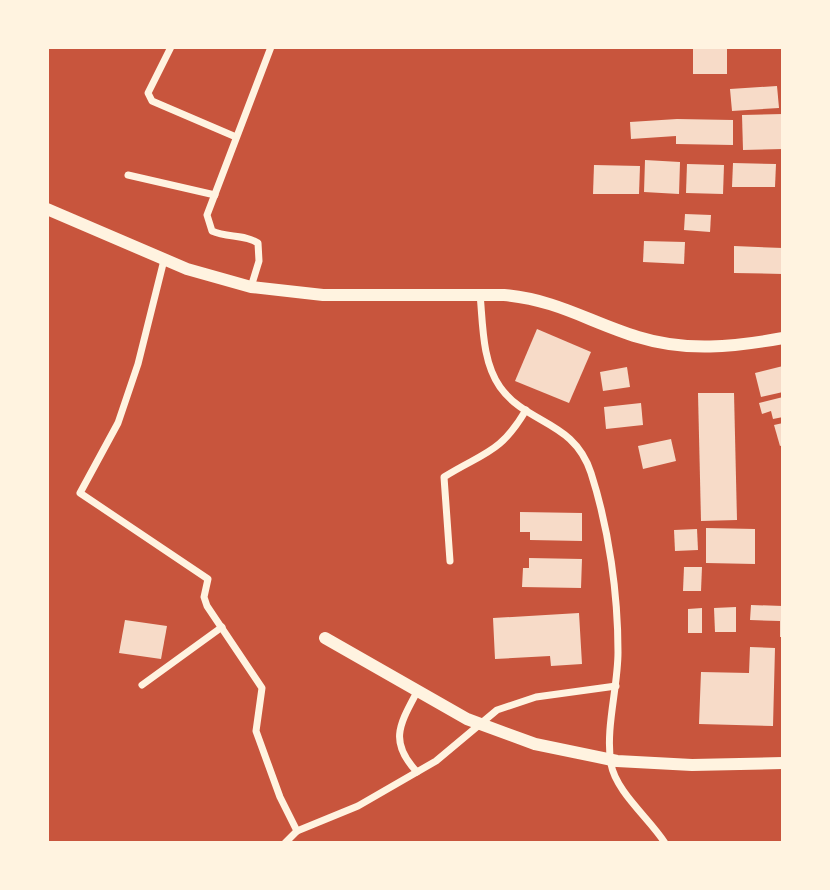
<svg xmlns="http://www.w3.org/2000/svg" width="830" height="890" font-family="Poppins,sans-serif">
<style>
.building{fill:#f7dbc8}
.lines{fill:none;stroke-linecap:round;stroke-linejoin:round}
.minor{stroke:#fff3e0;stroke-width:7}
.primary{stroke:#fff3e0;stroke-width:12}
</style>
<rect width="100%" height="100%" fill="#c8553d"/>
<!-- building -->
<g class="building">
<rect x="693" y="47" width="34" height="27"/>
<path d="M777,86L779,108L732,111L730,89Z"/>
<path d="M783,114V149L743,150L742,115Z"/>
<path d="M677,119L733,120V145L676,144V136L631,139L630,122Z"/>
<path d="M645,160L680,162L679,194L644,192Z"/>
<path d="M733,163L776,164L775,187H732Z"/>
<path d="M687,164L724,165L723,194L686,193Z"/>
<path d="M594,165L640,166L639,194H593Z"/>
<path d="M685,214L711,215L710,232L684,230Z"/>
<path d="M644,241L685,242L684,264L643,262Z"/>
<path d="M734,246L783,248V274L734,273Z"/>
<path d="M537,329L591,352L569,403L515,381Z"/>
<path d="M783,366V392L761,397L755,373Z"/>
<path d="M627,367L630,387L603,391L600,372Z"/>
<path d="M698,393H734L737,520L701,521Z"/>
<path d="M783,397V417L773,419L771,411L762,414L759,403Z"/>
<path d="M641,403L643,425L606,429L604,407Z"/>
<path d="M783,423V445L780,446L774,425Z"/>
<path d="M671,439L676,461L643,469L638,446Z"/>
<path d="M520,512L582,513V541L530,540V532H520Z"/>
<path d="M706,528L755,529V564L706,563Z"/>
<path d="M697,529L698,550L675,551L674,530Z"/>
<path d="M529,558L582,559L581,588L522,587L523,568H529Z"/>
<path d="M684,567H702L701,591H683Z"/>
<path d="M751,605L783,606V637H780V621L750,620Z"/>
<path d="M736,607V632H715L714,608Z"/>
<path d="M702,608V633H688V609Z"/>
<path d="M579,613L582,664L551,666L550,656L495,659L493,618Z"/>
<path d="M125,620L167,626L161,659L119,653Z"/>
<path d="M750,647L775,648L773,726L699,724L701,672L749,673Z"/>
</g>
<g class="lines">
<!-- minor -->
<g class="minor">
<path d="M171,47L148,93L152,101L236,137"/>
<path d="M128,175L215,195"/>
<path d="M164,260L138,364L118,423L80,493L208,579L204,597L207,606L262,688L256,731L280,797L297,831"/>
<path d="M251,287L259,261L258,243C244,234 227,238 212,231L207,215L271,47"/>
<path d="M480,294C483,325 482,361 500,387C527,425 574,420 591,473C609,529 618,594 618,652C618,688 605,728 611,764C616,792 650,819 665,843"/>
<path d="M450,561L444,477C484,452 500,454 526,410"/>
<path d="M142,685L222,627"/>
<path d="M417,772C388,741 400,724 418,690"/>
<path d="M285,843L297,831L358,806L436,761L497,710L536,697L616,686"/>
</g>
<!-- primary -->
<g class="primary">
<path d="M47,209L187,269L251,287L323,295H504C558,300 589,322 638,337C686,352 734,347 783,338"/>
<path d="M325,638L467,719L535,744L617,761L692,765L783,763"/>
</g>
</g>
<!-- border -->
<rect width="830" height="890" fill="none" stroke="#fff3e0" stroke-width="98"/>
</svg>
